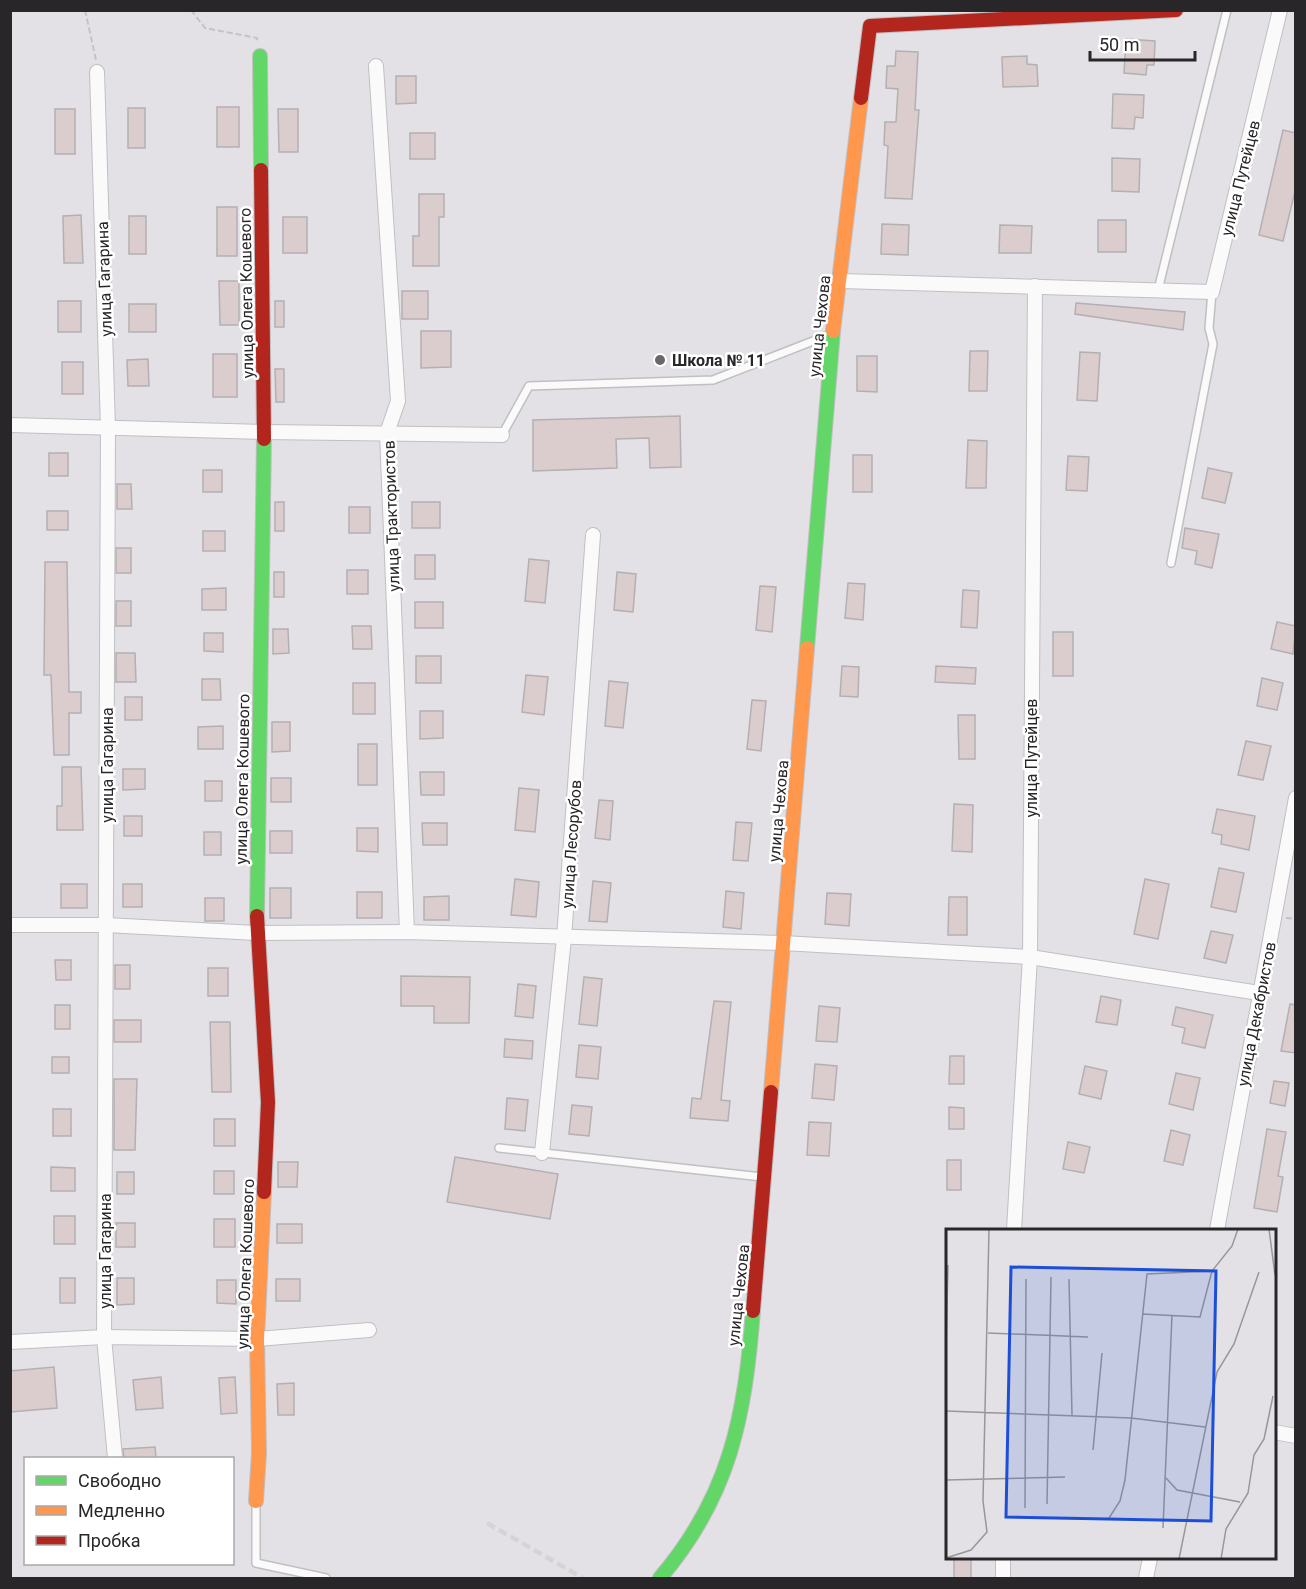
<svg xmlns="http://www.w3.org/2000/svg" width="1306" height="1589" font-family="Roboto,sans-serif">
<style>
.building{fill:#dbcccd;stroke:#b3b0b2;stroke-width:1.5}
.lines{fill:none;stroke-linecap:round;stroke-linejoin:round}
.lane-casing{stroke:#c0bfc2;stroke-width:10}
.street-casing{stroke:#c0bfc2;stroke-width:16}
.fast-casing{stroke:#c0bfc2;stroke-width:16}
.slow-casing{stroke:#c0bfc2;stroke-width:16}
.jam-casing{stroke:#c0bfc2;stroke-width:16}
.path{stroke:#c4c3c4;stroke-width:2;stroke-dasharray:6 3;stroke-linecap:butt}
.lane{stroke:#fbfafb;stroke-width:7}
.street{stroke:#fbfafb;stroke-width:14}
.fast{stroke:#63d668;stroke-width:14}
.slow{stroke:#ff974d;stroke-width:14}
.jam{stroke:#b3261e;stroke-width:14}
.rail{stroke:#d5d4d5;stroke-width:4.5;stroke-dasharray:9 4.5;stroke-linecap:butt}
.poi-dot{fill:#69676b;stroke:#fff;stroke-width:2}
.labels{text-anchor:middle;stroke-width:5;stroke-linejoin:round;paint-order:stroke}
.street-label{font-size:16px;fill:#282629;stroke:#fff}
.poi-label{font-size:16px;font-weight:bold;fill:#282629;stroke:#fff;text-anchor:start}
.inset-road{fill:none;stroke:#98969a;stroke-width:1.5}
.view{fill:#1d4ed8;fill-opacity:0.15;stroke:#1d4ed8;stroke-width:3}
.inset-edge{fill:none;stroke:#282629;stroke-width:3}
</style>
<rect width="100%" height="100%" fill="#e3e1e5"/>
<!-- building -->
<g class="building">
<path d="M1126,39L1155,41L1154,65H1147L1146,75L1124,73Z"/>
<path d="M896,51L918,52L915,110H919L912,199L885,198L888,146L884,145L885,122H896L898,89L886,88L887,66H895Z"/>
<path d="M1027,56V64L1037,65L1038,86L1003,87L1002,57Z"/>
<path d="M396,76H416V103L396,104Z"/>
<path d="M1113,94L1144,95L1143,118L1135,117L1134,129L1112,128Z"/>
<rect x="217" y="107" width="22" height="40"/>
<rect x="128" y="108" width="17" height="40"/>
<rect x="55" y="109" width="20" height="45"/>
<path d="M278,109H298V152H279Z"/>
<path d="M1283,130L1296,133V187L1283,241L1259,235Z"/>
<rect x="410" y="133" width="25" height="26"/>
<path d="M1112,158L1140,159L1139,192L1112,191Z"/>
<path d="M419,194H444V217H439V266H413V236H419Z"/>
<rect x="217" y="207" width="20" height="49"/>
<path d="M81,215L83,263H64L63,216Z"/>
<rect x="129" y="216" width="17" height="38"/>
<rect x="283" y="217" width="24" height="36"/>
<rect x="1098" y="220" width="28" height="32"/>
<path d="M882,224L909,225L908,255L881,254Z"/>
<path d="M1000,225L1032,226L1031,253H999Z"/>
<path d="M219,281H239V325H220Z"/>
<rect x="402" y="291" width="26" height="28"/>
<rect x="58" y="301" width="23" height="31"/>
<rect x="275" y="301" width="9" height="26"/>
<path d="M1076,303L1185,312L1183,330L1075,314Z"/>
<rect x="129" y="304" width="27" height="28"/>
<path d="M421,331H451V367L421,368Z"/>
<path d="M970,351H988L987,391H969Z"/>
<path d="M1080,352L1100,353L1097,401L1077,400Z"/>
<rect x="213" y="354" width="24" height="43"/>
<path d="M857,356H877V392L857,391Z"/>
<path d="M148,359L149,386H128L127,360Z"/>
<rect x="62" y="362" width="21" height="32"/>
<path d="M275,369H284V402H276Z"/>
<path d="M680,416L681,467L650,468L649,438L616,439L617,468L533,471V420Z"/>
<path d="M968,440L987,441L986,488H966Z"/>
<rect x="49" y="453" width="19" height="23"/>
<rect x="853" y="455" width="19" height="37"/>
<path d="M1068,456L1089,457L1087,491L1066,490Z"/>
<path d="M1208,468L1232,473L1225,503L1202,498Z"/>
<rect x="203" y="470" width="19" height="22"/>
<path d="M117,484H131L132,509H117Z"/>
<rect x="275" y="502" width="9" height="29"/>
<rect x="412" y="502" width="28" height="26"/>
<rect x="349" y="507" width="21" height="26"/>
<rect x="47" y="511" width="21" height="19"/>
<path d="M1185,528L1219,534L1212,568L1195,564L1197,551L1182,548Z"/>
<rect x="203" y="531" width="22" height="20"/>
<rect x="116" y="548" width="15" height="25"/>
<rect x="415" y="555" width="20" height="24"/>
<path d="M529,559L549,561L545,603L525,601Z"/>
<path d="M45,562H67L69,692H81V713H69V755H54L51,675H44Z"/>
<rect x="347" y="570" width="21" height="24"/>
<rect x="274" y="572" width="10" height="25"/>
<path d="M617,572L636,574L633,612L614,610Z"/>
<path d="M848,583L865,584L863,620L845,618Z"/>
<path d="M760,586L776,587L772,632L756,630Z"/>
<path d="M226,588V610H202V589Z"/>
<path d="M963,590L979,591L977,628L961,627Z"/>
<rect x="116" y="601" width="15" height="25"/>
<rect x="415" y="602" width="28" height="26"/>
<path d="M1277,622L1296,626L1293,654L1271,649Z"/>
<path d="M352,626H371L372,649H353Z"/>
<path d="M273,629H288L289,653L273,654Z"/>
<rect x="1053" y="632" width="20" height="44"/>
<path d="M204,633H223V652L204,651Z"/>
<path d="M116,653H135L136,682H116Z"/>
<rect x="416" y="656" width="25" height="27"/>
<path d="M842,666L859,667L858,697L840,696Z"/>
<path d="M936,666L976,668L975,684L935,682Z"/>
<path d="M526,675L548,677L544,715L522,712Z"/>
<path d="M1262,678L1283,683L1277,710L1257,706Z"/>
<path d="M202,679H220L221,700H202Z"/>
<path d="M609,681L628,683L623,728L605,726Z"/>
<rect x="353" y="683" width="22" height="31"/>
<rect x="125" y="697" width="17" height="23"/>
<path d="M752,700L766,701L761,751L747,749Z"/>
<path d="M420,711H443V738L420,739Z"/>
<path d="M958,715H975V759H959Z"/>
<path d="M272,722H290V751L272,752Z"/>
<path d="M223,726V749H198V727Z"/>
<path d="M1246,741L1271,746L1263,780L1238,775Z"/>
<rect x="358" y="744" width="19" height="41"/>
<path d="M62,767H81L83,830H57V806H62Z"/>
<path d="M123,769H145V789L123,790Z"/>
<path d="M420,772H444V795H421Z"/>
<rect x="271" y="778" width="20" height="24"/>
<rect x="205" y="781" width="17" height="20"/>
<path d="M519,788L539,790L535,832L515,830Z"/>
<path d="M599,800L613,801L610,840L595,838Z"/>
<path d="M954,804L973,805L972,852L952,851Z"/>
<path d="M1217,809L1255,816L1249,850L1221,844L1222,835L1212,833Z"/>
<rect x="124" y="816" width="18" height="20"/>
<path d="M736,822L752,823L748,861L733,860Z"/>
<path d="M422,823H447V845H423Z"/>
<path d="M357,828H378V852L357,851Z"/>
<rect x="270" y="831" width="22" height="22"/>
<rect x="204" y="832" width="17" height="23"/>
<path d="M1219,868L1244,873L1236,912L1211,907Z"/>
<path d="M515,879L539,882L536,917L511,915Z"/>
<path d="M1145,879L1169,884L1158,939L1134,934Z"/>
<path d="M593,881L611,883L607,922L589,921Z"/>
<rect x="61" y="884" width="26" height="24"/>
<rect x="123" y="884" width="19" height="23"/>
<rect x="270" y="888" width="21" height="30"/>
<path d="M726,891L744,893L741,929L723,927Z"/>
<rect x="357" y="892" width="25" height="26"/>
<path d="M827,893L851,894L849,926L825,924Z"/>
<path d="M449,896V920H424V897Z"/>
<path d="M949,897H967V935H948Z"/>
<rect x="205" y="898" width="19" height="23"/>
<path d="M1211,931L1233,935L1226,963L1204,958Z"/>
<path d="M55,960H71V980H56Z"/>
<rect x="115" y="965" width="15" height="24"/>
<rect x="208" y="968" width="20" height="28"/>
<path d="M401,976L470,977L469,1023H434V1006H401Z"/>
<path d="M584,977L602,979L597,1026L579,1024Z"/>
<path d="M518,984L536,986L533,1018L515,1016Z"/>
<path d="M1101,996L1121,1000L1117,1025L1096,1022Z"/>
<path d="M714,1001L731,1002L721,1100L730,1101L728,1121L690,1118L692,1098L701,1099Z"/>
<path d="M1290,1004L1296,1005V1053L1281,1051Z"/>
<rect x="55" y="1005" width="15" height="24"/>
<path d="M819,1006L840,1008L837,1042L816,1041Z"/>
<path d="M1176,1007L1213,1015L1205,1048L1182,1043L1185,1028L1172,1025Z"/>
<rect x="114" y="1020" width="27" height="22"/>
<path d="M210,1022H230L231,1092H212Z"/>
<path d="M505,1039L533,1041L532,1059L504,1057Z"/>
<path d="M579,1045L601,1047L598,1079L576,1077Z"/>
<path d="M950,1056H964V1084H949Z"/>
<rect x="52" y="1057" width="17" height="16"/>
<path d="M815,1064L837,1066L834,1100L812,1098Z"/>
<path d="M1085,1066L1107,1071L1101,1099L1079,1094Z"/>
<path d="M1176,1073L1200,1078L1193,1110L1169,1104Z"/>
<path d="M114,1079H137L135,1150H114Z"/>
<path d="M1274,1081L1289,1083L1285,1106L1270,1103Z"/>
<path d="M507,1098L528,1100L525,1131L505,1129Z"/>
<path d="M572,1105L592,1107L589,1136L569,1134Z"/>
<path d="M949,1107L964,1108V1129H949Z"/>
<rect x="53" y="1109" width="18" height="27"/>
<rect x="214" y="1119" width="21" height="27"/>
<path d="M809,1122L831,1123L829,1156L807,1155Z"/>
<path d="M1267,1129L1286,1132L1278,1176L1283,1177L1277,1212L1254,1208Z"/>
<path d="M1171,1130L1190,1135L1183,1165L1164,1161Z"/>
<path d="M1068,1142L1090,1147L1084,1173L1063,1169Z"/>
<path d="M455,1157L558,1174L550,1219L447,1202Z"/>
<rect x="947" y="1160" width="14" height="30"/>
<path d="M278,1162H298L297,1187H278Z"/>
<path d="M51,1167L75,1168V1191H51Z"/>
<rect x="214" y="1171" width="20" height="23"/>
<rect x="117" y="1172" width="17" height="22"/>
<rect x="54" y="1216" width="21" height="28"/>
<rect x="214" y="1219" width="21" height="28"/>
<rect x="116" y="1223" width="19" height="24"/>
<rect x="277" y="1224" width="25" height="19"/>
<rect x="60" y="1278" width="15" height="25"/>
<path d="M117,1278H134V1304L117,1305Z"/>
<rect x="276" y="1279" width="24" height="22"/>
<path d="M217,1280H236V1304L217,1303Z"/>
<path d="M54,1367L57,1408L10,1412V1371Z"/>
<path d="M161,1377L163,1408L136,1410L133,1380Z"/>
<path d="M235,1377L237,1413L221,1414L219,1378Z"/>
<path d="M294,1383V1415H278L277,1384Z"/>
<path d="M155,1447L156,1458H124L123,1449Z"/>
<rect x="954" y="1559" width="17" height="19"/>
</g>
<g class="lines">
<defs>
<g id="lane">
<path d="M1158,290L1227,10"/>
<path d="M502,435L529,386L713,380L831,334"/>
<path d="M1171,563L1213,344L1209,328L1212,292"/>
<path d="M499,1148L762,1177"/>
<path d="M256,1504V1563L326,1578"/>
</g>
<g id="street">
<path d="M376,66L398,401L387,433L407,932"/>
<path d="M97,72L108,428L104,1337L115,1458"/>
<path d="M841,281L1212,292L1280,10"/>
<path d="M10,425L264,432L502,435"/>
<path d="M10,925H106L257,933L407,932L783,943L1030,957L1259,993"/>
<path d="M542,1153L564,938L593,535"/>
<path d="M1014,1230L1030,957L1035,286"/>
<path d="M1217,1230L1296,798"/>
<path d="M10,1342L104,1337L257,1339L369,1330"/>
<path d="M1274,1432L1296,1436"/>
<path d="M1003,1578V1558"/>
<path d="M1146,1578L1150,1558"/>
</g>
<g id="fast">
<path d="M260,56L261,170"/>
<path d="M807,648L833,331"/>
<path d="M257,916L264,439"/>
<path d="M660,1578C730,1496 745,1416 753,1311"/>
</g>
<g id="slow">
<path d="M833,331L861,98"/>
<path d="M771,1092L807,648"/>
<path d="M256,1501L259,1453L257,1339L264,1192"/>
</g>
<g id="jam">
<path d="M861,98L870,26L1176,10"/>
<path d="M261,170L264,439"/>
<path d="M257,916L268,1102L264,1192"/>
<path d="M753,1311L771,1092"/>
</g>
</defs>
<!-- lane casing -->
<use href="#lane" class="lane-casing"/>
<!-- street casing -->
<use href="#street" class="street-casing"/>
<!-- fast casing -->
<use href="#fast" class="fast-casing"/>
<!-- slow casing -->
<use href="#slow" class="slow-casing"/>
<!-- jam casing -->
<use href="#jam" class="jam-casing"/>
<!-- path -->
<g class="path">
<path d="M85,10L96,60"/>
<path d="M191,10L205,28L257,38V41"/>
<path d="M1286,918L1296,919"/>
</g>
<!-- lane -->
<use href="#lane" class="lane"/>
<!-- street -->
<use href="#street" class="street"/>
<!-- fast -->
<use href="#fast" class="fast"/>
<!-- slow -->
<use href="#slow" class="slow"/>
<!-- jam -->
<use href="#jam" class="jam"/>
<!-- rail -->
<path class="rail" d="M487,1523L583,1578"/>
</g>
<!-- markers -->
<circle class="poi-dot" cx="660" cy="360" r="6"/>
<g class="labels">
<!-- street labels -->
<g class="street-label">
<text transform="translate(1240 178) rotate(-76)" y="6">улица Путейцев</text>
<text transform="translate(104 279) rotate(-92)" y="6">улица Гагарина</text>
<text transform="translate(246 293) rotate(-91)" y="6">улица Олега Кошевого</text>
<text transform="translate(819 326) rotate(-84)" y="6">улица Чехова</text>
<text transform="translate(391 516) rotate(-92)" y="6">улица Трактористов</text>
<text transform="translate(1031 758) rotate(-90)" y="6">улица Путейцев</text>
<text transform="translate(107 765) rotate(-90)" y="6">улица Гагарина</text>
<text transform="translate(242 779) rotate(-89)" y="6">улица Олега Кошевого</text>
<text transform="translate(778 811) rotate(-85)" y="6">улица Чехова</text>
<text transform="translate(571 844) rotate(-86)" y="6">улица Лесорубов</text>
<text transform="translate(1256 1014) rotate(-79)" y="6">улица Декабристов</text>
<text transform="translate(105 1251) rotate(-90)" y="6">улица Гагарина</text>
<text transform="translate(245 1264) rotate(-88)" y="6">улица Олега Кошевого</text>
<text transform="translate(738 1295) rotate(-84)" y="6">улица Чехова</text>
</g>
<!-- poi labels -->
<g class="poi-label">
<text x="672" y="366">Школа № 11</text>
</g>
</g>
<!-- overview -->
<g transform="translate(946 1229)">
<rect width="330" height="330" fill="#e3e1e5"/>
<path class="inset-road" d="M323,0L329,46M123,50L126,186M196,85L254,88L266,42L286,17L292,0M42,104L142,108M0,118L2,36M0,182L185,189L259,198M147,221L156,124M220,249L231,261L294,273M0,251L119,248M101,275L105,48M79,279L80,50M163,289L174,272L179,251L201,45L266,42M217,299L226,86M0,329L25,321L41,303L37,272L43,0M233,330L271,143L288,115L313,43M275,330L280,300L302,264L308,226L318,210L327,167"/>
<path class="view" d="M65,38L270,42L265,292L60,288Z"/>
<rect width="330" height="330" class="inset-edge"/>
</g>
<!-- border -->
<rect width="1306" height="1589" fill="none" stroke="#282629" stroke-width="24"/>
<!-- legend -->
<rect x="24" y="1457" width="210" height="108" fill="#ffffff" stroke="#a9a8a9" stroke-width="1.5"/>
<rect x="36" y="1476" width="30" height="9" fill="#63d668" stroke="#a9a8a9" stroke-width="1.5"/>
<text x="78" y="1487" font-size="18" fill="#282629">Свободно</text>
<rect x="36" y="1506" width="30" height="9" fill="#ff974d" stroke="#a9a8a9" stroke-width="1.5"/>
<text x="78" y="1517" font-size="18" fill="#282629">Медленно</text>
<rect x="36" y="1536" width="30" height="9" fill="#b3261e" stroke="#a9a8a9" stroke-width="1.5"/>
<text x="78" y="1547" font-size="18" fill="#282629">Пробка</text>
<!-- scale -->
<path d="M1090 51v9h105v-9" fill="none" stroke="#282629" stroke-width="3"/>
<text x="1099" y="51" font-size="18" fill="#282629" stroke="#ffffff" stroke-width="4.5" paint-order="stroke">50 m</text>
</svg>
